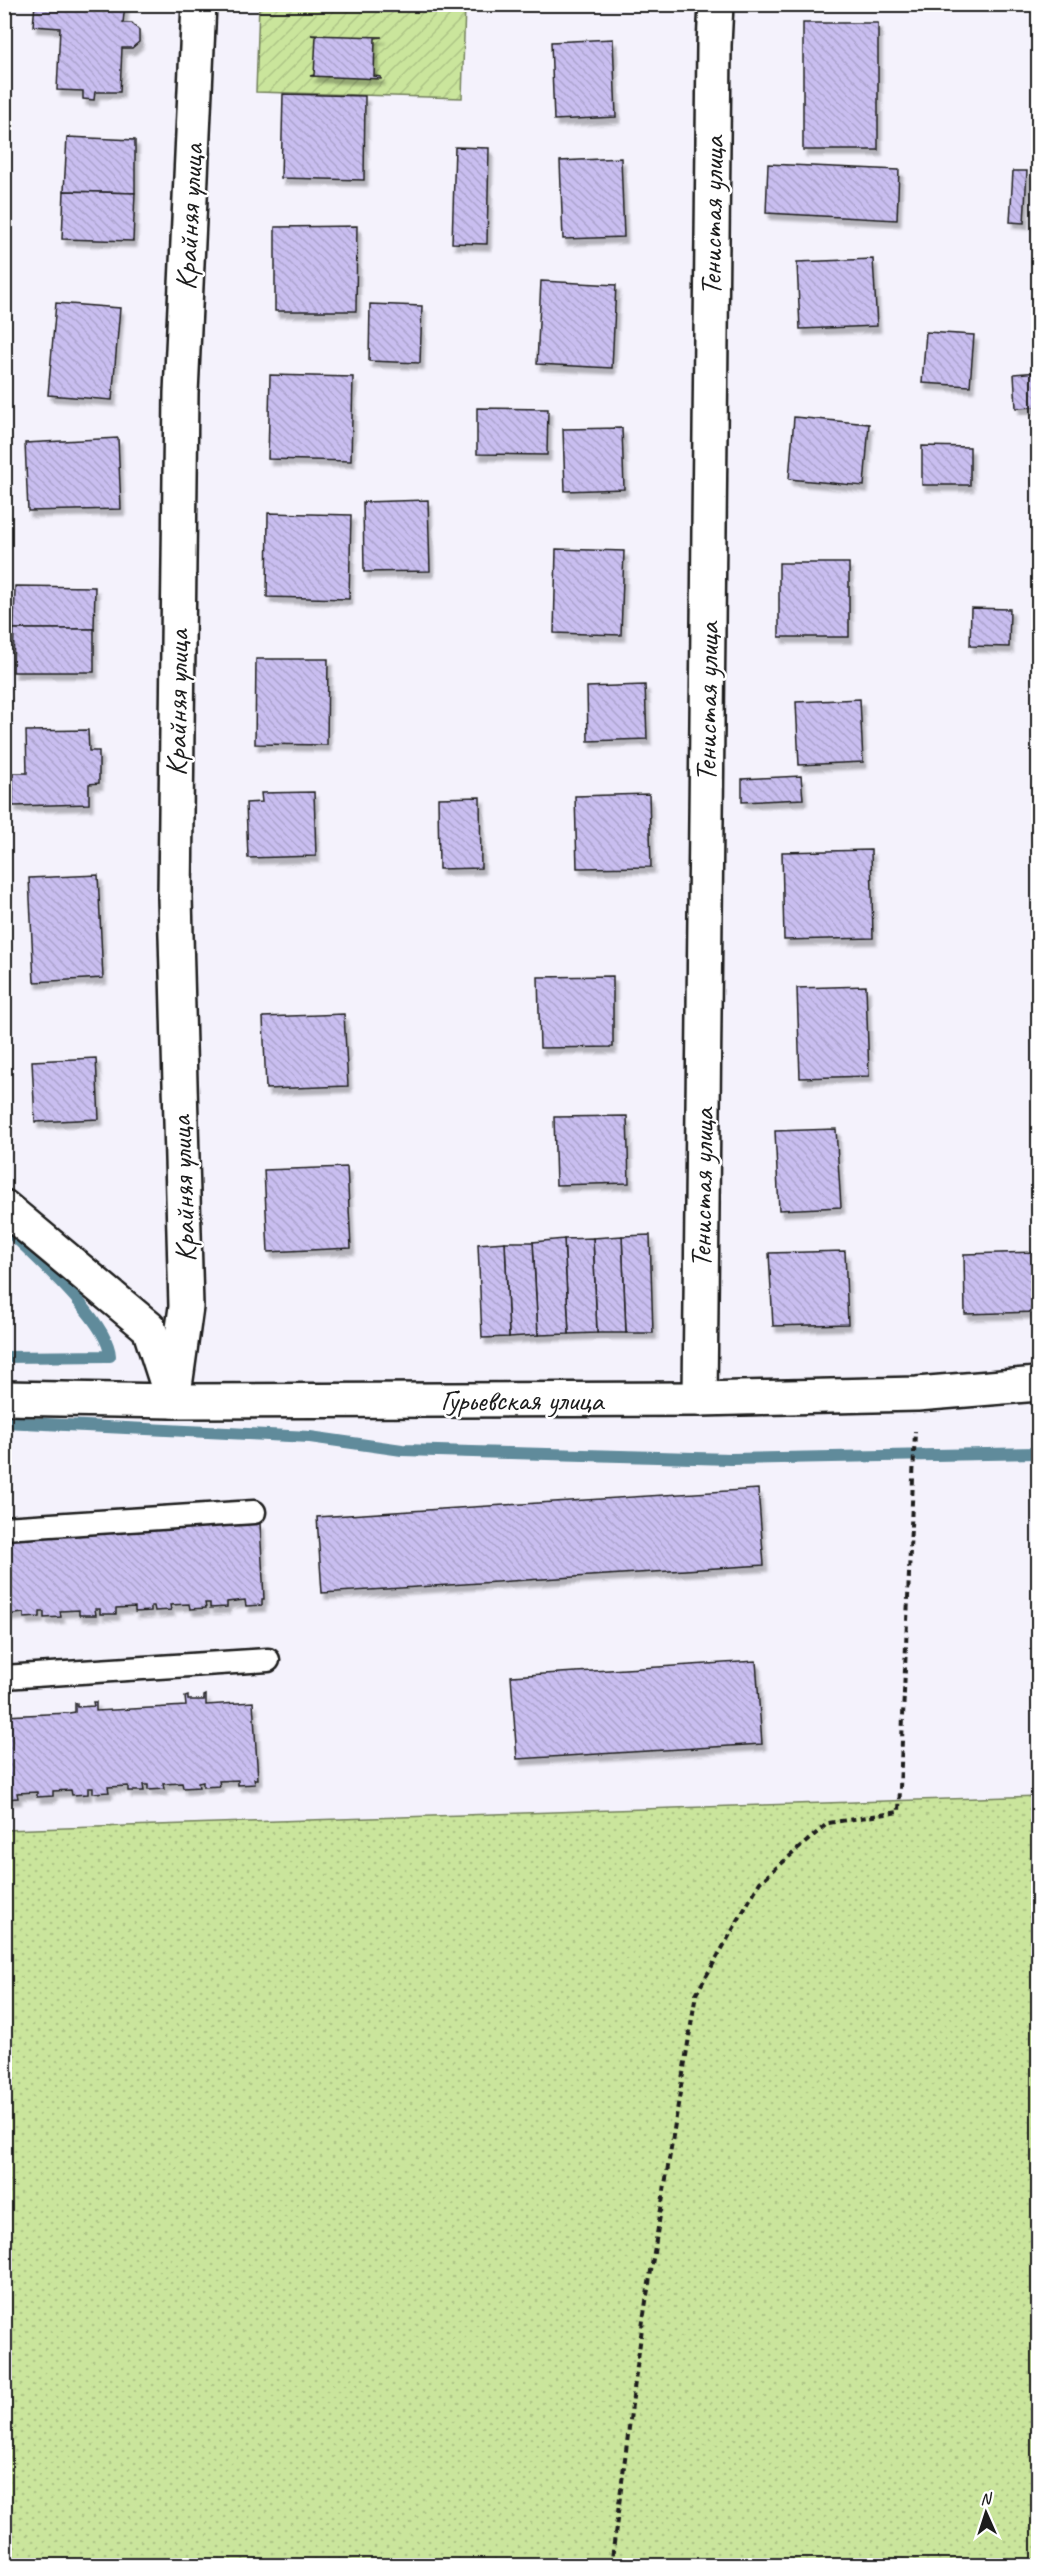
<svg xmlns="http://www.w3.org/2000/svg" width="1043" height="2570" font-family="Caveat,sans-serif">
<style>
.grass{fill:url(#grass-dots);stroke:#73805c;stroke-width:1.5}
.garden{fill:url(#garden-furrows);stroke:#73805c;stroke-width:1.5}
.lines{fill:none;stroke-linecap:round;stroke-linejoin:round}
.stream{stroke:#608b9b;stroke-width:12}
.building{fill:url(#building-back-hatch);stroke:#1c1c1c;stroke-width:1.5;filter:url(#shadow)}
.service-casing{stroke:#1c1c1c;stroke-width:27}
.minor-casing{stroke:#1c1c1c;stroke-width:38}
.path{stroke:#1c1c1c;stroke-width:4;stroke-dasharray:6 4.5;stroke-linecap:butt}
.service{stroke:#fff;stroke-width:22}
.minor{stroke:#fff;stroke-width:33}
.labels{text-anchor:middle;stroke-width:5;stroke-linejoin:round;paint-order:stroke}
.street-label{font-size:30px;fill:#1c1c1c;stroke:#fff}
</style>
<defs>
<pattern id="grass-dots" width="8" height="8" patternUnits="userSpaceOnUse" patternTransform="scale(1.5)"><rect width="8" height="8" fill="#cae59c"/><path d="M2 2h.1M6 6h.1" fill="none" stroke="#adc486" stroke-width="1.8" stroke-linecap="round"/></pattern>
<pattern id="garden-furrows" width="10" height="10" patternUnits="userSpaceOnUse" patternTransform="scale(1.5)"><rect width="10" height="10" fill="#cae59c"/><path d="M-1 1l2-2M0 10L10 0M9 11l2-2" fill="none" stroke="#adc486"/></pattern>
<pattern id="building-back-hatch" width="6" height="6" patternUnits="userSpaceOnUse" patternTransform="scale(1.5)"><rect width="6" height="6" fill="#c9bef0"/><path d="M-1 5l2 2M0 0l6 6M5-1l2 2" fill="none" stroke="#aca3cd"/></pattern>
<filter id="shadow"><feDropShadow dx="3.5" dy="6" stdDeviation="1.5" flood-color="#0004"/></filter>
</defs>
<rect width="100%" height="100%" fill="#f4f2fc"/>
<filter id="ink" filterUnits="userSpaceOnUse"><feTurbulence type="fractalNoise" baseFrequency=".0167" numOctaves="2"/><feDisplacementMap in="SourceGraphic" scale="12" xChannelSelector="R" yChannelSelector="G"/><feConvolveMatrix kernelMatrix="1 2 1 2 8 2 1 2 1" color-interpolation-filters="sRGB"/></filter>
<g filter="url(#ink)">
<!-- grass -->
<path class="grass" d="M1038,1796V2565H5V1830Z"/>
<!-- garden -->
<path class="garden" d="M259,5H465L462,98L256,92Z"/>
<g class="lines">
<!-- stream -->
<g class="stream">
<path d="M4,1357L110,1356C109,1322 34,1256 9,1231"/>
<path d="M4,1422L310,1437L402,1450L731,1459L1038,1453"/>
</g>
</g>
<!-- building -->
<g class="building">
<path d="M35,4H125L123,23H132L139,30V42L132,48H122L120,92H95L94,100L83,99V91L57,90L60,28L33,26Z"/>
<rect x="803" y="23" width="75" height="127"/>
<path d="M311,35L382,37L375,38L374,76L381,77V79L310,76L314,75L316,36Z"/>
<path d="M613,39L616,117L554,120L551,42Z"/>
<path d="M283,94L365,96L364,180L281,178Z"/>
<path d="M67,137L135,140V193L64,191Z"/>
<path d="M455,147L489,148L487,244L452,243Z"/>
<path d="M621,158L624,237L563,239L560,161Z"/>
<path d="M768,164L899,170L897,220L766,213Z"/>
<path d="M1013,171H1027L1024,223L1010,222Z"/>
<path d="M64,191L135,193L133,241L62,239Z"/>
<path d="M357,226L356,311H275V227Z"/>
<path d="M873,259L877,326L800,329L797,262Z"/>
<path d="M541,281L616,285L612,368L537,364Z"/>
<path d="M56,303L120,308L112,400L48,395Z"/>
<path d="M370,304L422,306L420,363L369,361Z"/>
<path d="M926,332L974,335L970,386L922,383Z"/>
<path d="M1038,372V407L1016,408L1014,374Z"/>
<path d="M270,375L353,377L351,461L268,459Z"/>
<path d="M477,408L548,409L547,455L477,454Z"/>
<path d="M794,417L869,424L864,486L789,479Z"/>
<path d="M622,428L624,489L565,491L563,429Z"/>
<path d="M118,438L121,509L28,511L25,443Z"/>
<path d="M922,446L970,447V485H922Z"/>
<path d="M428,500L430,571L364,572L363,502Z"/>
<path d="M268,513L351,515L349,599L267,597Z"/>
<path d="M556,549L624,551L621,635L554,633Z"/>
<rect x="779" y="563" width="70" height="74"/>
<path d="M15,586L95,587L94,629H14Z"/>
<path d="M971,608L1010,609L1009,647L970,646Z"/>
<path d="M14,629H94V672H13Z"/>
<path d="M256,659H328L327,745L255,744Z"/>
<path d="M645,685L647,739L588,741L587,687Z"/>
<path d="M860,699L863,762L799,765L796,702Z"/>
<path d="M88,730L89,751H99V783L89,784V804L13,806V773H27L26,731Z"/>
<path d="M801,776L803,799L742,802V779Z"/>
<path d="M314,792L316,856L248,858L246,803L262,802L261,793Z"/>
<path d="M649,794L651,867L577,868L575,796Z"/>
<path d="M480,797L481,868L439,869L438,798Z"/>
<path d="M871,850L873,938L784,940L782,852Z"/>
<path d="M98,875L103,978L34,982L29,878Z"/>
<path d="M613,976V1047L540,1048L538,977Z"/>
<path d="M866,986L869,1076L800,1078L797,988Z"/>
<path d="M344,1014L348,1086L266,1089L263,1017Z"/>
<path d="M96,1058L99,1119L35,1122L32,1061Z"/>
<path d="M627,1116L629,1183L556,1185L554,1117Z"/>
<path d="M836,1129L841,1207L779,1210L775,1131Z"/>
<path d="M347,1167L351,1248L268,1252L264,1170Z"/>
<path d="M650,1235L653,1333H626L622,1236Z"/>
<path d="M622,1236L626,1333H597L593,1238Z"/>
<path d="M593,1238L597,1333L569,1334L564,1239Z"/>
<path d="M564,1239L569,1334L538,1335L533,1242Z"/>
<path d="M505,1242H533L538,1335L509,1337Z"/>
<path d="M505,1242L509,1337L482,1338L478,1244Z"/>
<path d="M845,1251L848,1324L773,1326L769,1253Z"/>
<path d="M1038,1252V1312L965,1314L964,1254Z"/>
<path d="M758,1489L764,1565L322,1593L317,1517Z"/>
<path d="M260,1523L264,1599H262V1605L246,1606L245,1600L227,1602V1607L210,1608V1603H205L206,1608L190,1609L189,1604L170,1605L171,1610L155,1611L154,1606H151V1611L135,1612V1607L116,1608V1614H100V1609H95L96,1615H79V1610L60,1611L61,1617L44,1618V1612H40V1617L24,1618V1613L5,1615L4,1620V1537Z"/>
<path d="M756,1661L762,1744L517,1759L511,1676Z"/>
<path d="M206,1695V1705L253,1702L258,1779H254L255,1784L238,1785V1780L219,1781L220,1786L203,1787V1782L198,1783L199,1787L183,1788L182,1783L163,1784L164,1789L148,1790V1785H143L144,1791H128V1786L108,1787L109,1792L93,1793V1788H88V1794L72,1795L71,1790L53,1791V1796L37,1797V1792L17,1793L18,1798L4,1799V1716L69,1713L75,1712V1703H77V1707L94,1706L93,1702H96V1711L186,1706L185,1697L188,1696V1700H204V1696Z"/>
</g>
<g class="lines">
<defs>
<g id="service">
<path d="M4,1528L254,1512"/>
<path d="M4,1677L268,1660"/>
</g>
<g id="minor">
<path d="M4,1207L149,1328L170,1393"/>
<path d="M4,1398L173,1401L700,1399L917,1394L1038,1384"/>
<path d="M700,1399L714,45L716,4"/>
<path d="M173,1401L186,1307L175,898L181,393L199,4"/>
</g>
</defs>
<!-- service casing -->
<use href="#service" class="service-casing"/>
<!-- minor casing -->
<use href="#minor" class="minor-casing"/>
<!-- path -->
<path class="path" d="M611,2566L643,2320L696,1994L760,1882L828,1823L899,1812L915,1431"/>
<!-- service -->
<use href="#service" class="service"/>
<!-- minor -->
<use href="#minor" class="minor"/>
</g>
</g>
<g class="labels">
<!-- street labels -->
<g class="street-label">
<text transform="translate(712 216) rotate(-89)" y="10">Тенистая улица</text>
<text transform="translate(189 217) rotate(-87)" y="10">Крайняя улица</text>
<text transform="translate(707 702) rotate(-89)" y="10">Тенистая улица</text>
<text transform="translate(177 703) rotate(-89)" y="10">Крайняя улица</text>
<text transform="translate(702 1188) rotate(-89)" y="10">Тенистая улица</text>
<text transform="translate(183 1189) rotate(-92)" y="10">Крайняя улица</text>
<text x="522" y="1410">Гурьевская улица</text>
</g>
</g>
<!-- margin -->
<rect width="1043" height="2570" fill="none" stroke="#fff" stroke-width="24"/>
<rect x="12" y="12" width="1019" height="2546" fill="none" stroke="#1c1c1c" stroke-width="2" filter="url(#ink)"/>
<!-- north arrow -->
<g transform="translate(986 2513) rotate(357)" stroke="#ffffff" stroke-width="4.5" paint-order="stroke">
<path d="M0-4.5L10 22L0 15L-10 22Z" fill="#1c1c1c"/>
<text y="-9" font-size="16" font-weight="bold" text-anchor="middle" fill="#1c1c1c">N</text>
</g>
</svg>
